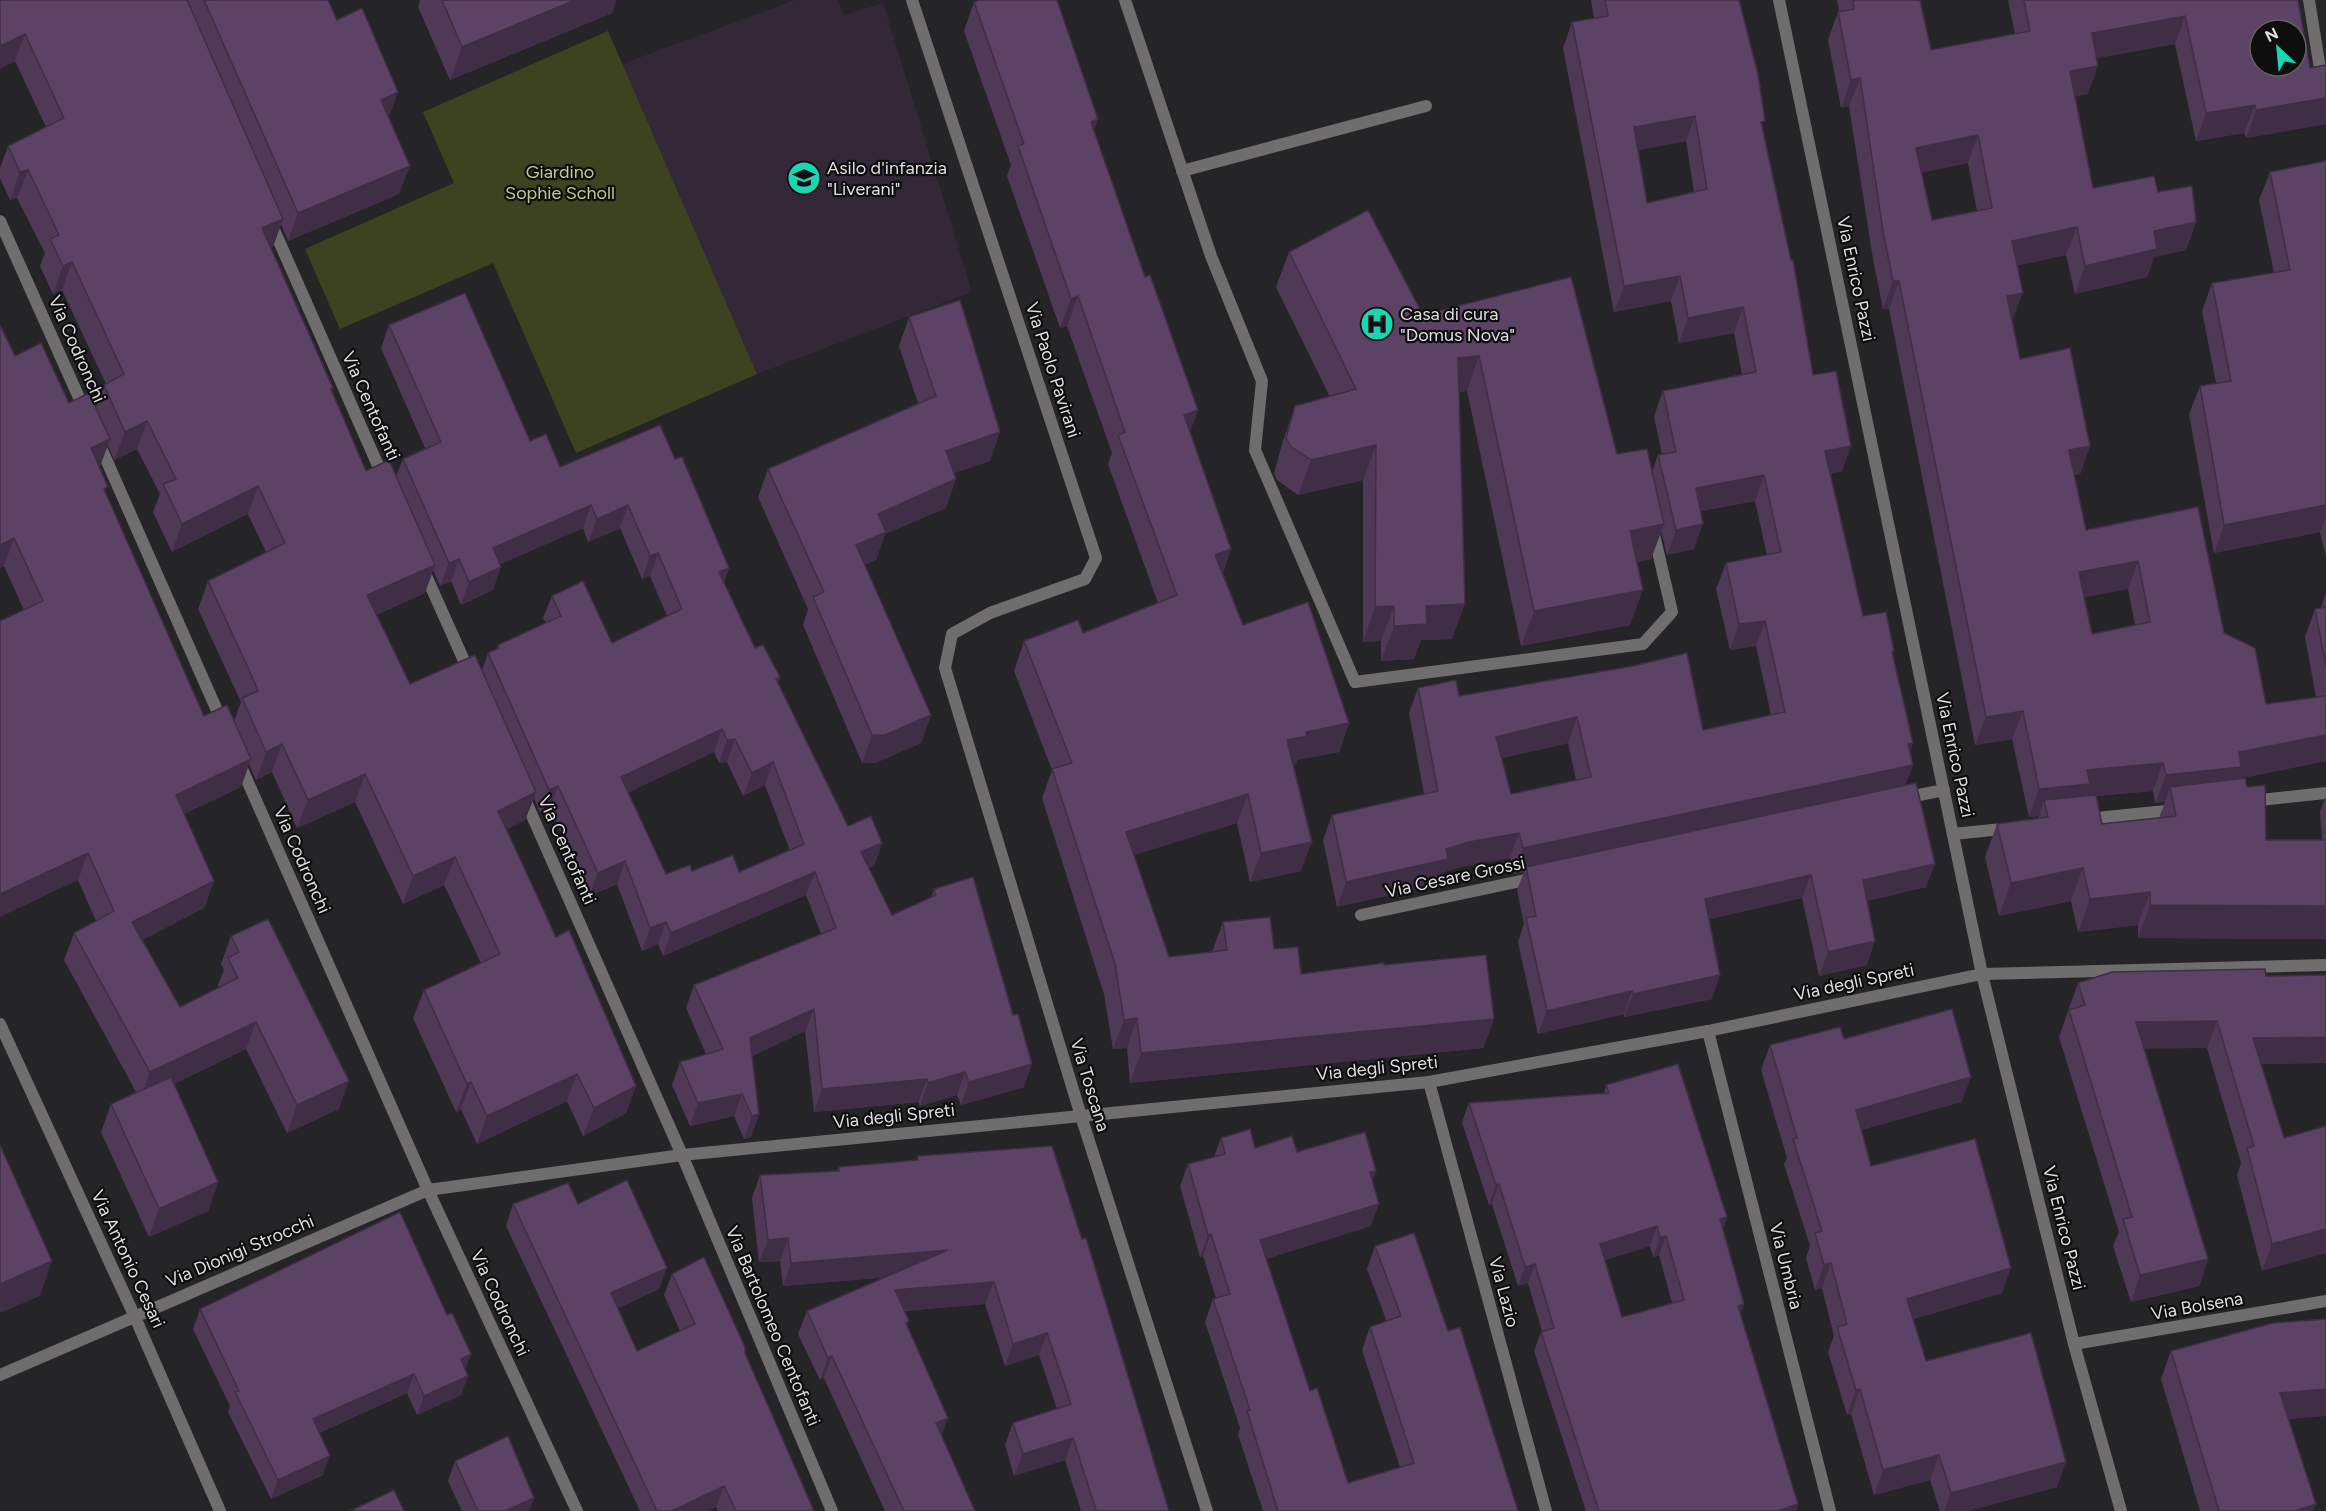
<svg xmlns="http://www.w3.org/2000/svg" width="2326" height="1511" font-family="Figtree,sans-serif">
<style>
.education{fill:#322837}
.green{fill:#3e431f}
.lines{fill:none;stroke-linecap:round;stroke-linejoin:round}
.lane{stroke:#6f6d6d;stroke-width:12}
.street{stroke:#6f6d6d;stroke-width:12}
.wall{fill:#4f3956;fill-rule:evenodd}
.shaded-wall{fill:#402e46}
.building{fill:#5c4264;stroke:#402e46;stroke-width:1.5;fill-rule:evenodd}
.labels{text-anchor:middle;stroke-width:4.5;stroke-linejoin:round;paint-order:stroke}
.poi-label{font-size:18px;fill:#dfdfe1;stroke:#0e0e0f;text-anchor:start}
.park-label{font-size:18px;fill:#c3cd87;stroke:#0e0e0f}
.street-label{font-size:18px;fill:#dfdfe1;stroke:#0e0e0f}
</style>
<rect width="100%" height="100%" fill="#252527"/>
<!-- education -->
<path class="education" d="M795,0H838L844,15L883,3L972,292L757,374L622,64Z"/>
<!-- green -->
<path class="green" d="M608,31L757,374L576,453L493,263L340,329L305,249L454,183L423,112Z"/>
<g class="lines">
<!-- lane -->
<g class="lane">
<path d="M1125,0L1211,256L1262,381L1255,450L1355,682L1643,644L1672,612L1653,530"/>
<path d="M1182,171L1426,106"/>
</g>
<!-- street -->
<g class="street">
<path d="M912,0L1096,558L1085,579L990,613L952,634L945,668L1081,1116L1207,1511"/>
<path d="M1779,0L1982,974L2074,1344L2121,1511"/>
<path d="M2309,0L2326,106"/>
<path d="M0,221L85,411"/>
<path d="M271,223L384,479"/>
<path d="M98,441L223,724"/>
<path d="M423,569L470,674"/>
<path d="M239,762L428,1190L577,1511"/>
<path d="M523,795L682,1155L832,1511"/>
<path d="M1904,798L1944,790"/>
<path d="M2250,801L2326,793"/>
<path d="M2086,819L2176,810"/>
<path d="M1953,834L2012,828"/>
<path d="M1361,915L1535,878"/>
<path d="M0,1024L134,1315L220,1511"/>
<path d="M1708,1031L1830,1511"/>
<path d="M1429,1082L1546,1511"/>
<path d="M2074,1344L2326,1301"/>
<path d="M0,1375L428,1190L682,1155L1429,1082L1708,1031L1982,974L2326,965"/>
</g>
</g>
<!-- wall -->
<g class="wall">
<path d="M0,0H328L337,20L398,92L388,118L399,194L288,241L281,224L273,247L270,248L333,388L332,392L366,471L396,476L403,459L425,448L381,348L389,325L530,441L560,467L675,459L729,568L724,583L755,648L780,677L778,682L848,826L882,843L874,866L869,868L892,915L931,897L934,889L1024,1087L961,1105L957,1095L920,1106L918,1102L814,1112L805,1031L752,1056L759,1114L751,1137L744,1139L734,1116L690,1126L672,1085L680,1062L706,1054L686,1008L694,985L821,934L806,895L663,956L658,944L642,951L617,884L589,896L550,808L540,813L534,798L525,820L507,829L626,1113L583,1136L567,1101L477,1144L461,1109L456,1112L413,1018L424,990L481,963L444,885L403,904L355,802L297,828L272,772L256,780L249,764L241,787L184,814L214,881L204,908L142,940L180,1007L219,988L218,985L224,970L221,964L231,936L339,1109L287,1133L246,1049L174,1084L218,1182L208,1211L149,1237L101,1132L111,1104L136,1092L64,960L74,933L96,921L78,880L24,610L4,566L0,568V325L15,356L69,403L96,407L104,385L106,384L62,290L53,294L40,266L45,253L17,198L10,200L0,178V168L8,146L46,127L15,61L0,69ZM108,445L114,460L137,449L160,494L153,512L172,552L248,514L266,552L208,581L198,609L241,702L234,721L204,716L105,493L99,467ZM583,528L588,542L620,528L642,579L650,576L667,616L612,643L552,596L543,618L546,623L498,645L496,649L488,653L482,670L410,684L376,615L425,593L433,570L440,586L451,581L461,605L493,590L500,564ZM714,752L719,763L727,762L743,796L765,785L790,851L739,872L692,871L666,874L628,792Z"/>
<path d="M420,0H616L612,13L450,80L418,7Z"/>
<path d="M1591,0H1739L1763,128L1813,375L1851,446L1842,471L1830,474L1863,616L1894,651L1892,655L1913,765L1905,785L1926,887L1867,901V965L1819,976L1802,898L1709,919L1712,999L1624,1017V1014L1538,1034L1518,942L1524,924L1517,890L1524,872L1514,874L1510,858L1460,867L1444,872L1439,884L1337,907L1323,840L1332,815L1424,794L1409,713L1418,688L1459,696L1703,730L1771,715L1756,646L1730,650L1716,589L1726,563L1767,555L1755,501L1701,511L1694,549L1667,555L1661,531L1651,559L1637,562L1630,625L1521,646L1467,391L1459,392L1452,639L1421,640L1414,659L1381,661V641L1363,642V480L1298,495L1277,480L1274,473L1283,441L1295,406L1330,397L1276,287L1289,252L1423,315L1617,454L1652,472L1658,455H1662L1654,416L1663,391L1742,374L1734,333L1679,343L1671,301L1614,312L1563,48L1572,22L1594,18ZM1686,141L1694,192L1647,203L1638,150ZM1568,743L1576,780L1511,794L1502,758Z"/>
<path d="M1837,0H1920L1931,50L2015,34L2008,0H2298L2310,68L2326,65V124L2246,138L2244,133L2196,141L2175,44L2097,58L2088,94L2075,96L2093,188L2158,192L2196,222L2186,250L2154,257L2147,277L2075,294L2066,255L2017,265L2012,321L2020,359L2090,446L2080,474L2074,475L2086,530L2198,507L2224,633L2266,704L2316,697L2305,637L2315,609L2321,608L2326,593V761L2237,779L2247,787L2266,840H2322L2320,811L2326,796V939L2138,938V925L2078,932L2071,901L1999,916L1985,857L1997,824L2038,818L2039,816L2029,817L2012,739L1975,745L1889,309H1883L1873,259L1849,106L1841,108L1828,40L1838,12L1839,11ZM1968,163L1977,211L1932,220L1921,172ZM2128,589L2135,625L2092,634L2084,597ZM2153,791L2155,803L2165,802L2159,818L2102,824L2096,796Z"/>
<path d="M974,2L1094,131L1145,277L1198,410L1190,431L1231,549L1223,573L1243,625L1349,723L1339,752L1297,760L1296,765H1293L1301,871L1250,882L1237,823L1134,855L1169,957L1212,952L1223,922L1274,949L1301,974L1384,965L1494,1019L1483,1048L1130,1083L1127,1048L1113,1049L1104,994L1042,798L1052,770L1014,671L1024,641L1083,633L1158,603L1108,464L1112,453L1067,326L1060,328L1007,176L1011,165L964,31Z"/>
<path d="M2326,161V557L2320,532L2214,553L2189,414L2200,386L2216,383L2202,311L2212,283L2274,273L2259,200L2270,172Z"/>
<path d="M909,317L990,461L954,473L946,508L885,534L876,560L865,565L931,715L921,743L875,763H862L803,625L808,609L758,497L768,469L918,403L899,346Z"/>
<path d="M2266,976L2326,1063L2261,1064L2284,1138L2326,1126L2262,1271L2237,1175L2241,1163L2207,1048H2144L2208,1259L2199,1286L2131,1302L2113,1246L2119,1232L2059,1037L2078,983Z"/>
<path d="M1844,1039L1971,1077L1961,1102L1861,1130L1871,1166L2002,1293L1913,1319L1926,1361L2057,1487L1968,1511H1940L1930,1480L1874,1495L1851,1414L1847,1415L1828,1352L1834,1336L1822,1288L1815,1290L1806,1258L1810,1246L1784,1164L1787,1158L1761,1070L1770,1045Z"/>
<path d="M1606,1085L1727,1217L1723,1229L1744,1304L1740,1315L1798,1504L1796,1511H1586L1534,1351L1541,1332L1542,1331L1528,1283L1518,1286L1492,1204L1489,1205L1462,1122L1469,1103L1604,1093ZM1650,1246L1653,1257L1659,1255L1672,1303L1622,1317L1605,1260Z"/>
<path d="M1221,1138L1255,1148L1297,1152L1372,1180L1371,1226L1266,1259L1310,1391L1348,1483L1400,1467L1362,1350L1370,1327L1387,1322L1367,1269L1375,1246L1448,1331L1518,1511H1263L1238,1434L1240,1428L1205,1322L1213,1299L1216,1298L1203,1256L1200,1257L1180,1186L1188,1164L1214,1157Z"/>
<path d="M1052,1146L1169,1511H1081L1065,1460L1014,1476L1005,1445L1013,1423L1057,1409L1039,1355L1005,1366L985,1304L905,1311L907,1326L942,1435L975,1511H885L824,1378L820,1380L798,1334L807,1311L885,1277L783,1286L780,1261L759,1262L752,1198L760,1175L837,1171L839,1167L917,1160L918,1156Z"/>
<path d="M513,1204H578L659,1289L618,1308L637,1351L680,1331L664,1295L672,1274L745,1353L814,1511H718L716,1507L708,1511H640L506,1226Z"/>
<path d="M200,1309L466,1370L461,1395L417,1415L407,1393L319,1433L323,1475L271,1499L228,1412L230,1406L193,1329Z"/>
<path d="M2171,1351L2288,1419L2313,1511H2200L2161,1379Z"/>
<path d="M455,1461L534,1498L529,1511H462L448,1481Z"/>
</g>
<!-- shaded-wall -->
<g class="shaded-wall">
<path d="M575,0H616L612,13L450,80L462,47Z"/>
<path d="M2185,16L2175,44L2082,61L2092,33Z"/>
<path d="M25,34L15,61L0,69V46Z"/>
<path d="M2098,66L2088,94L2059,99L2070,71Z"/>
<path d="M1860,78L1849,106L1841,108L1851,80Z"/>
<path d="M398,92L388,120L381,100Z"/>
<path d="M2326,98V124L2246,138L2256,110Z"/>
<path d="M2255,105L2244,133L2196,141L2206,113Z"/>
<path d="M1695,116L1686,141L1625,153L1634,127Z"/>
<path d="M1098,119L1088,148L1091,122Z"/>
<path d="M1978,135L1968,163L1906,176L1916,148Z"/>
<path d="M410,166L399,194L288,241L298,213Z"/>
<path d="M28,170L17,198L10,200L20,172Z"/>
<path d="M283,219L273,247L251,256L262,228Z"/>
<path d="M2196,222L2186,250L2154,257L2147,277L2075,294L2085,266L2154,231Z"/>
<path d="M2077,227L2066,255L2002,269L2012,241Z"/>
<path d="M72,262L62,290L53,294L63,266Z"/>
<path d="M1680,276L1671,301L1614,312L1624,286Z"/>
<path d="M1893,281H1899L1889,309H1883Z"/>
<path d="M2023,293L2012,321L1996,324L2007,296Z"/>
<path d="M1078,296L1067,326L1060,328L1071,299Z"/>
<path d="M1743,307L1734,333L1679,343L1688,318Z"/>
<path d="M1479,356L1467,391L1445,393L1458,358Z"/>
<path d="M1198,410L1187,439L1184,415Z"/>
<path d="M147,421L137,449L114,460L125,432Z"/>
<path d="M1000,432L990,461L936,479L946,451Z"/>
<path d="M110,439L100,467L80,476L91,448Z"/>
<path d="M1376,445L1363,480L1298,495L1311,460Z"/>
<path d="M1851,446L1842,471L1816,477L1825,451Z"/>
<path d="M2090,446L2080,474L2059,478L2069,450Z"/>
<path d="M1764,475L1755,501L1687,513L1696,488Z"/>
<path d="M956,479L946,508L885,534L876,560L846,573L856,545L878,514Z"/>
<path d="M258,486L248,514L172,552L182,524Z"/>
<path d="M591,505L583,528L485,571L493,548Z"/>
<path d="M628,505L620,528L588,542L597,519Z"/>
<path d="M2326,505V517L2320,532L2214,553L2224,525Z"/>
<path d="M1664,524L1651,559L1617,566L1630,531Z"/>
<path d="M1703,524L1694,549L1667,555L1676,530Z"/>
<path d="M14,538L4,566L0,568V545Z"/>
<path d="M1231,549L1221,578L1215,555Z"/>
<path d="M658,553L650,576L642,579L650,556Z"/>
<path d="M459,559L451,581L440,586L449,563Z"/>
<path d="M2138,561L2128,589L2069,600L2079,572Z"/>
<path d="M435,565L425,593L357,623L367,595Z"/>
<path d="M501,567L493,590L461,605L469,582Z"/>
<path d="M729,568L721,590L719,572Z"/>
<path d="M1643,590L1630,625L1521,646L1534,611Z"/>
<path d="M1465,604L1452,639L1421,640L1414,659L1381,661L1394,626L1426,606Z"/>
<path d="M1394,606L1381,641L1363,642L1375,607Z"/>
<path d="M1765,621L1756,646L1730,650L1739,624Z"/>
<path d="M2023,711L2012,739L1975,745L1986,717Z"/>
<path d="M931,715L921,743L875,763H862L872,735Z"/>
<path d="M1577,717L1568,743L1487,762L1496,737Z"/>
<path d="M1349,723L1339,752L1297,760L1296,765L1277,770L1287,740L1306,732Z"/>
<path d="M722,729L714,752L613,800L621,777Z"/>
<path d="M2326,735V761L2237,779L2231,795L2170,787L2165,802L2155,803L2166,775L2239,752Z"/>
<path d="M735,739L727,762L719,763L727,740Z"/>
<path d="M1913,743L1905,767L1913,765L1903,790L1526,867L1524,872L1514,874L1523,848Z"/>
<path d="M282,744L272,772L256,780L266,752Z"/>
<path d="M251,759L241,787L165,822L176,795Z"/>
<path d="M773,762L765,785L743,796L752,773Z"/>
<path d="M2163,763L2153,791L2044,800L2039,816L2029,817L2039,789L2087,770Z"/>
<path d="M365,774L355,802L297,828L308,800Z"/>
<path d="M558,786L550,808L540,813L549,790Z"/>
<path d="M536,792L525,820L488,838L498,811Z"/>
<path d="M1248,794L1237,823L1115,861L1126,832Z"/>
<path d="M1519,833L1510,858L1460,867L1444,872L1439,884L1337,907L1346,882L1446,849L1469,842Z"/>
<path d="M1312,842L1301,871L1250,882L1261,853Z"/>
<path d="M882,843L874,866L853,875L861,852Z"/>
<path d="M88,853L78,880L0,917V894Z"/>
<path d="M455,857L444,885L403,904L413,876Z"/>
<path d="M625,861L617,884L589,896L598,873Z"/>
<path d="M1935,864L1926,887L1855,904L1863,880Z"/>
<path d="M2083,868L2071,901L1999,916L2011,883Z"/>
<path d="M815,872L806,895L663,956L671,933Z"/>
<path d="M1811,875L1802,898L1696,922L1705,899Z"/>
<path d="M214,881L204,908L122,950L132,922Z"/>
<path d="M2150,892L2138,925L2078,932L2090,899Z"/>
<path d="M2150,905L2326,906V939L2138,938Z"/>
<path d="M666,922L658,944L642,951L650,928Z"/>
<path d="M1875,941L1867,965L1819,976L1828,952Z"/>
<path d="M1720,975L1712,999L1624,1017L1633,994Z"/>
<path d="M1632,991L1624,1014L1538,1034L1547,1011Z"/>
<path d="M814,1009L805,1031L742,1061L750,1038Z"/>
<path d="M1137,1018L1127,1048L1113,1049L1124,1020Z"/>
<path d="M1494,1019L1483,1048L1130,1083L1141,1053Z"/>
<path d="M2217,1021L2207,1048L2126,1049L2136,1022Z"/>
<path d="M256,1022L246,1049L140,1100L150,1072Z"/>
<path d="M2326,1037V1063L2243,1064L2253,1038Z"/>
<path d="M1032,1064L1024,1087L961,1105L969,1082Z"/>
<path d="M965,1072L957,1095L920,1106L928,1083Z"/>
<path d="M577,1074L567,1101L477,1144L487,1116Z"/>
<path d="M1971,1077L1961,1102L1846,1134L1856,1110Z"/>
<path d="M927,1079L918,1102L814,1112L822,1089Z"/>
<path d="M349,1081L339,1109L287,1133L297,1105Z"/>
<path d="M471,1082L461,1109L456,1112L467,1084Z"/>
<path d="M636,1086L626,1113L583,1136L594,1108Z"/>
<path d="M742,1094L734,1116L690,1126L698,1103Z"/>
<path d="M759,1114L751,1137L744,1139L752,1116Z"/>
<path d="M1376,1171L1367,1193L1370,1172Z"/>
<path d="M218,1182L208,1211L149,1237L159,1209Z"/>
<path d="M1499,1184L1492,1204L1489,1205L1496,1185Z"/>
<path d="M1379,1204L1371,1226L1252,1263L1260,1240Z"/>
<path d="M1727,1217L1720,1236V1219Z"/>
<path d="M1657,1226L1650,1246L1593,1263L1600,1244Z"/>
<path d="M2326,1229V1253L2262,1271L2272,1244Z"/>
<path d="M1211,1234L1203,1256L1200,1257L1208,1235Z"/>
<path d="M1666,1236L1659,1255L1653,1257L1660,1238Z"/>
<path d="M788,1238L780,1261L759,1262L768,1240Z"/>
<path d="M948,1250L940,1273L783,1286L791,1263Z"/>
<path d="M2208,1259L2199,1286L2131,1302L2140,1275Z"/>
<path d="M52,1261L40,1296L0,1313V1284Z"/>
<path d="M1831,1263L1822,1288L1815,1290L1824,1265Z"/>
<path d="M1535,1264L1528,1283L1518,1286L1525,1267Z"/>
<path d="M667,1268L659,1289L604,1315L611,1293Z"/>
<path d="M2011,1268L2002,1293L1898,1324L1907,1299Z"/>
<path d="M994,1282L985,1304L887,1312L895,1290Z"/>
<path d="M1744,1304L1737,1323L1738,1306Z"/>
<path d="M1047,1333L1039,1355L1005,1366L1013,1344Z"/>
<path d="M471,1354L464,1374L461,1359Z"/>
<path d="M832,1356L824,1378L820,1380L828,1358Z"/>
<path d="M414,1374L407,1393L306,1438L313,1419Z"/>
<path d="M468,1376L461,1395L417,1415L424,1396Z"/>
<path d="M1860,1389L1851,1414L1847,1415L1856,1390Z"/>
<path d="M2326,1389V1416L2269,1421L2280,1393Z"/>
<path d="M948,1418L940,1440L936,1423Z"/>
<path d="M1073,1438L1065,1460L1014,1476L1023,1454Z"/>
<path d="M1939,1455L1930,1480L1874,1495L1883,1470Z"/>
<path d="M330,1456L323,1475L271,1499L278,1480Z"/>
<path d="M2066,1462L2057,1487L1968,1511H1944L1951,1493Z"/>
<path d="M724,1486L716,1507L708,1511H672Z"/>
<path d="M534,1498L529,1511H505Z"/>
<path d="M1798,1504L1796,1511H1777Z"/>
<path d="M2316,1504L2313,1511H2295Z"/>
</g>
<!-- building -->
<g class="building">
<path d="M0,0H187L283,219L262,228L333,388L331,389L366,471L389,460L435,565L367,595L410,684L475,655L536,792L498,811L556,937L569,930L636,1086L594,1108L577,1074L487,1116L471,1082L467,1084L424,990L500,954L455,857L413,876L365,774L308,800L282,744L266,752L242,698L258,691L255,683L208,581L285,543L258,486L182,524L163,484L176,479L147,421L125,432L104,385L124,374L72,262L63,266L50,239L59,235L28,170L20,172L8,146L64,118L25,34L0,46Z"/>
<path d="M204,0H328L337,20L362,8L398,92L381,100L410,166L298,213Z"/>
<path d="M442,0H575L462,47Z"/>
<path d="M979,0H1057L1098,119L1091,122L1145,277L1150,275L1198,410L1184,415L1231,549L1215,555L1243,625L1308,602L1349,723L1306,732L1307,736L1287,740L1312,842L1261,853L1248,794L1126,832L1169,957L1227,950L1223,922L1270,917L1274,949L1298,947L1301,974L1384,963V965L1486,955L1494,1019L1141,1053L1137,1018L1124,1020L1115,964L1052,769L1072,763L1024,641L1078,620L1083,633L1177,595L1118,435L1125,432L1078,296L1071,299L1018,146L1024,144L974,2Z"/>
<path d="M1605,0H1739L1758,74L1765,121L1761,122L1791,260H1793L1813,375L1836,371L1851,446L1825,451L1863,616L1886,612L1894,651L1892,652L1913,743L1908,744L1913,765L1523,848L1519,833L1469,842L1446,849L1448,859L1346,882L1332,815L1438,791L1418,688L1456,680L1459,696L1633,666L1687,653L1703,730L1785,712L1765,621L1739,624L1726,563L1781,552L1764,475L1696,488L1703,524L1676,530L1658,455L1676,452L1663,391L1756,372L1743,307L1688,318L1680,276L1624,286L1572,22L1608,16ZM1695,116L1707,189L1647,203L1634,127ZM1577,717L1591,777L1511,794L1496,737Z"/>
<path d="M1853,0H1920L1931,50L2030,31L2024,0H2298L2310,68L2326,65V98L2256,110L2255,105L2206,113L2185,16L2092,33L2098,66L2070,71L2093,188L2154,176L2158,192L2192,186L2196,222L2154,231L2157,249L2085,266L2077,227L2012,241L2023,293L2007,296L2020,359L2070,348L2090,446L2069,450L2086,530L2198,507L2224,633L2255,648L2266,704L2326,696V735L2239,752L2241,767L2166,775L2163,763L2087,770L2090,784L2039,789L2023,711L1986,717L1899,281H1893L1883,231L1860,78L1851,80L1838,12L1854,9ZM2260,30H2296V66H2260ZM1978,135L1992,208L1932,220L1916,148ZM2138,561L2150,622L2092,634L2079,572Z"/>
<path d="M2326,161V505L2224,525L2200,386L2231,381L2212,283L2290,270L2270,172Z"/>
<path d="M1368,210L1423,315L1571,277L1617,454L1647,449L1664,524L1630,531L1643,590L1534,611L1479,356L1458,358L1465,604L1426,606L1427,624L1394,626V606L1375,607L1376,445L1311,460L1290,446L1286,438L1295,406L1356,389L1289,252Z"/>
<path d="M465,293L530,441L546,434L560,467L660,425L675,459L682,457L729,568L719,572L755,648L763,645L780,677L776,679L848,826L871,816L882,843L861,852L892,915L936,895L934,889L973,877L1013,1015L1018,1014L1032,1064L969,1082L965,1072L928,1083L927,1079L822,1089L814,1009L750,1038L759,1114L752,1116L742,1094L698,1103L680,1062L723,1049L694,985L836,928L815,872L671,933L666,922L650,928L625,861L598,873L558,786L549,790L488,653L499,648L498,645L561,616L552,596L583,581L612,643L682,609L658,553L650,556L628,505L597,519L591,505L493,548L501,567L469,582L459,559L449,563L403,459L441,442L389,325ZM722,729L727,740L735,739L752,773L773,762L804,844L739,872L733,855L692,871L690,865L666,874L621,777Z"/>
<path d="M960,300L1000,432L946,451L956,479L878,514L886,532L856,545L931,715L885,735H872L813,597L824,592L768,469L936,396L909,317Z"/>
<path d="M0,325L15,356L41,343L69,403L89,393L110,439L91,448L108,487L104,489L204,716L227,705L251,759L176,795L214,881L132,922L180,1007L238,978L228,958L239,952L231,936L268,919L349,1081L297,1105L256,1022L150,1072L74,933L114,911L88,853L0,894V621L43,601L14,538L0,545Z"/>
<path d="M2326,607V666L2315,609Z"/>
<path d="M2245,778L2247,787L2265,785L2266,840H2326V906L2150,905V892L2090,899L2083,868L2011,883L1997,824L2048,817L2044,800L2096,795L2102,824L2176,816L2170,787Z"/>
<path d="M1916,783L1935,864L1863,880L1875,941L1828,952L1811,875L1705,899L1720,975L1633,994L1632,991L1547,1011L1526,918L1536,916L1526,867Z"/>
<path d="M2265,969L2266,976L2326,975V1037L2253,1038L2284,1138L2326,1126V1229L2272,1244L2247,1148L2254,1146L2217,1021L2136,1022L2208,1259L2140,1275L2123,1219L2132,1217L2069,1010L2085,1005L2078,983L2112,972Z"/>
<path d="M1952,1009L1971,1077L1856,1110L1871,1166L1975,1139L2011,1268L1907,1299L1926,1361L2031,1333L2066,1462L1951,1493L1939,1455L1883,1470L1860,1389L1856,1390L1837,1327L1847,1324L1831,1263L1824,1265L1815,1233L1822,1231L1793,1139L1797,1138L1770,1045L1840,1027L1844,1039Z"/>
<path d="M1678,1064L1727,1217L1720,1219L1744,1304L1738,1306L1798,1504L1777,1511H1599L1541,1332L1554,1328L1535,1264L1525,1267L1499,1184L1496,1185L1469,1103L1609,1093L1606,1085ZM1657,1226L1660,1238L1666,1236L1684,1300L1622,1317L1600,1244Z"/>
<path d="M171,1077L218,1182L159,1209L111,1104Z"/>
<path d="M1250,1129L1255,1148L1292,1136L1297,1152L1365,1132L1376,1171L1370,1172L1379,1204L1260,1240L1310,1391L1317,1388L1348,1483L1414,1463L1370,1327L1401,1316L1375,1246L1414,1233L1448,1331L1460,1327L1518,1511H1278L1247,1411L1250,1410L1213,1299L1230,1294L1211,1234L1208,1235L1188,1164L1225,1154L1221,1138Z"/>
<path d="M0,1145L52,1261L0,1284Z"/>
<path d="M1052,1146L1082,1239L1086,1238L1169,1511H1091L1096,1510L1073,1438L1023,1454L1013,1423L1071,1404L1047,1333L1013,1344L994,1282L895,1290L909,1321L906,1323L948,1418L936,1423L975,1511H904L832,1356L828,1358L807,1311L948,1250L791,1263L788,1238L768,1240L760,1175L839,1171V1167L918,1160V1156Z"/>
<path d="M627,1180L667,1268L611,1293L637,1351L695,1324L672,1274L704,1257L745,1347V1353L814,1511H736L724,1486L672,1511H657L513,1204L568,1183L578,1204Z"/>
<path d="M400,1212L447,1315L452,1313L471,1354L461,1359L468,1376L424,1396L414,1374L313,1419L330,1456L278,1480L235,1392L239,1391L200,1309Z"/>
<path d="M2326,1319V1389L2280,1393L2316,1504L2295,1511H2219L2171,1351L2273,1323Z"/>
<path d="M508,1436L534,1498L505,1511H478L455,1461Z"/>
<path d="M394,1490L404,1511H350Z"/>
</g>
<!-- icons -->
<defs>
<symbol id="school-disc" viewBox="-11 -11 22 22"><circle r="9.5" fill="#1ad5b2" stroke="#0e0e0f"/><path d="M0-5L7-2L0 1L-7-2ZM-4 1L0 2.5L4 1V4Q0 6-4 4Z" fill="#111"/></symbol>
<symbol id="hospital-disc" viewBox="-11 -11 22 22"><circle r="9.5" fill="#1ad5b2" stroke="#0e0e0f"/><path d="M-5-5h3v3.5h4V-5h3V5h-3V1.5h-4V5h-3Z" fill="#111"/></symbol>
</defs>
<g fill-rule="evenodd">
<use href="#school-disc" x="785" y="159" width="38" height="38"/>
<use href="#hospital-disc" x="1358" y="305" width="38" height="38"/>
</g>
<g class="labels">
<!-- poi labels -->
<g class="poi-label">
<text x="827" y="174">Asilo d'infanzia<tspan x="827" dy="21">"Liverani"</tspan></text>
<text x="1400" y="320">Casa di cura<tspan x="1400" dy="21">"Domus Nova"</tspan></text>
</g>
<!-- park labels -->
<g class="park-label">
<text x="560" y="178">Giardino<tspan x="560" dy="21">Sophie Scholl</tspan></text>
</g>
<!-- street labels -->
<g class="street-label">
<text transform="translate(1856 279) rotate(78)" y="6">Via Enrico Pazzi</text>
<text transform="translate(77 349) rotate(66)" y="6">Via Codronchi</text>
<text transform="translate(1053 370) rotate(72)" y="6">Via Paolo Pavirani</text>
<text transform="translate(371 406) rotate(66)" y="6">Via Centofanti</text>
<text transform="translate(1955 755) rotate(78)" y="6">Via Enrico Pazzi</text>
<text transform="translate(567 850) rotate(66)" y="6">Via Centofanti</text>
<text transform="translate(302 860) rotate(66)" y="6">Via Codronchi</text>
<text transform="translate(1455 877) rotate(-12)" y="6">Via Cesare Grossi</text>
<text transform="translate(1854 982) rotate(-12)" y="6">Via degli Spreti</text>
<text transform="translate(1377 1068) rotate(-6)" y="6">Via degli Spreti</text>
<text transform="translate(1090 1085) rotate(73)" y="6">Via Toscana</text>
<text transform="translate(894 1116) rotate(-6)" y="6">Via degli Spreti</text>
<text transform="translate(2064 1228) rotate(76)" y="6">Via Enrico Pazzi</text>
<text transform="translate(240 1251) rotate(-23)" y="6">Via Dionigi Strocchi</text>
<text transform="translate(128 1259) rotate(65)" y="6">Via Antonio Cesari</text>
<text transform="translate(1786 1266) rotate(76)" y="6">Via Umbria</text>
<text transform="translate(1504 1292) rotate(75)" y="6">Via Lazio</text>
<text transform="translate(500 1303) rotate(65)" y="6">Via Codronchi</text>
<text transform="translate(2197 1306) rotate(-10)" y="6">Via Bolsena</text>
<text transform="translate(773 1326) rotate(67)" y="6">Via Bartolomeo Centofanti</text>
</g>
</g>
<!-- north arrow -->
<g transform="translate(2278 48) rotate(334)"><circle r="28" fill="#0e0e0f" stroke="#626263" stroke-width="1.5"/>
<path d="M0-4.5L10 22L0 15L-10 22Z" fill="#1ad5b2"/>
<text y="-9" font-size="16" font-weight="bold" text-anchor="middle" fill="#dfdfe1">N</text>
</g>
</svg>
